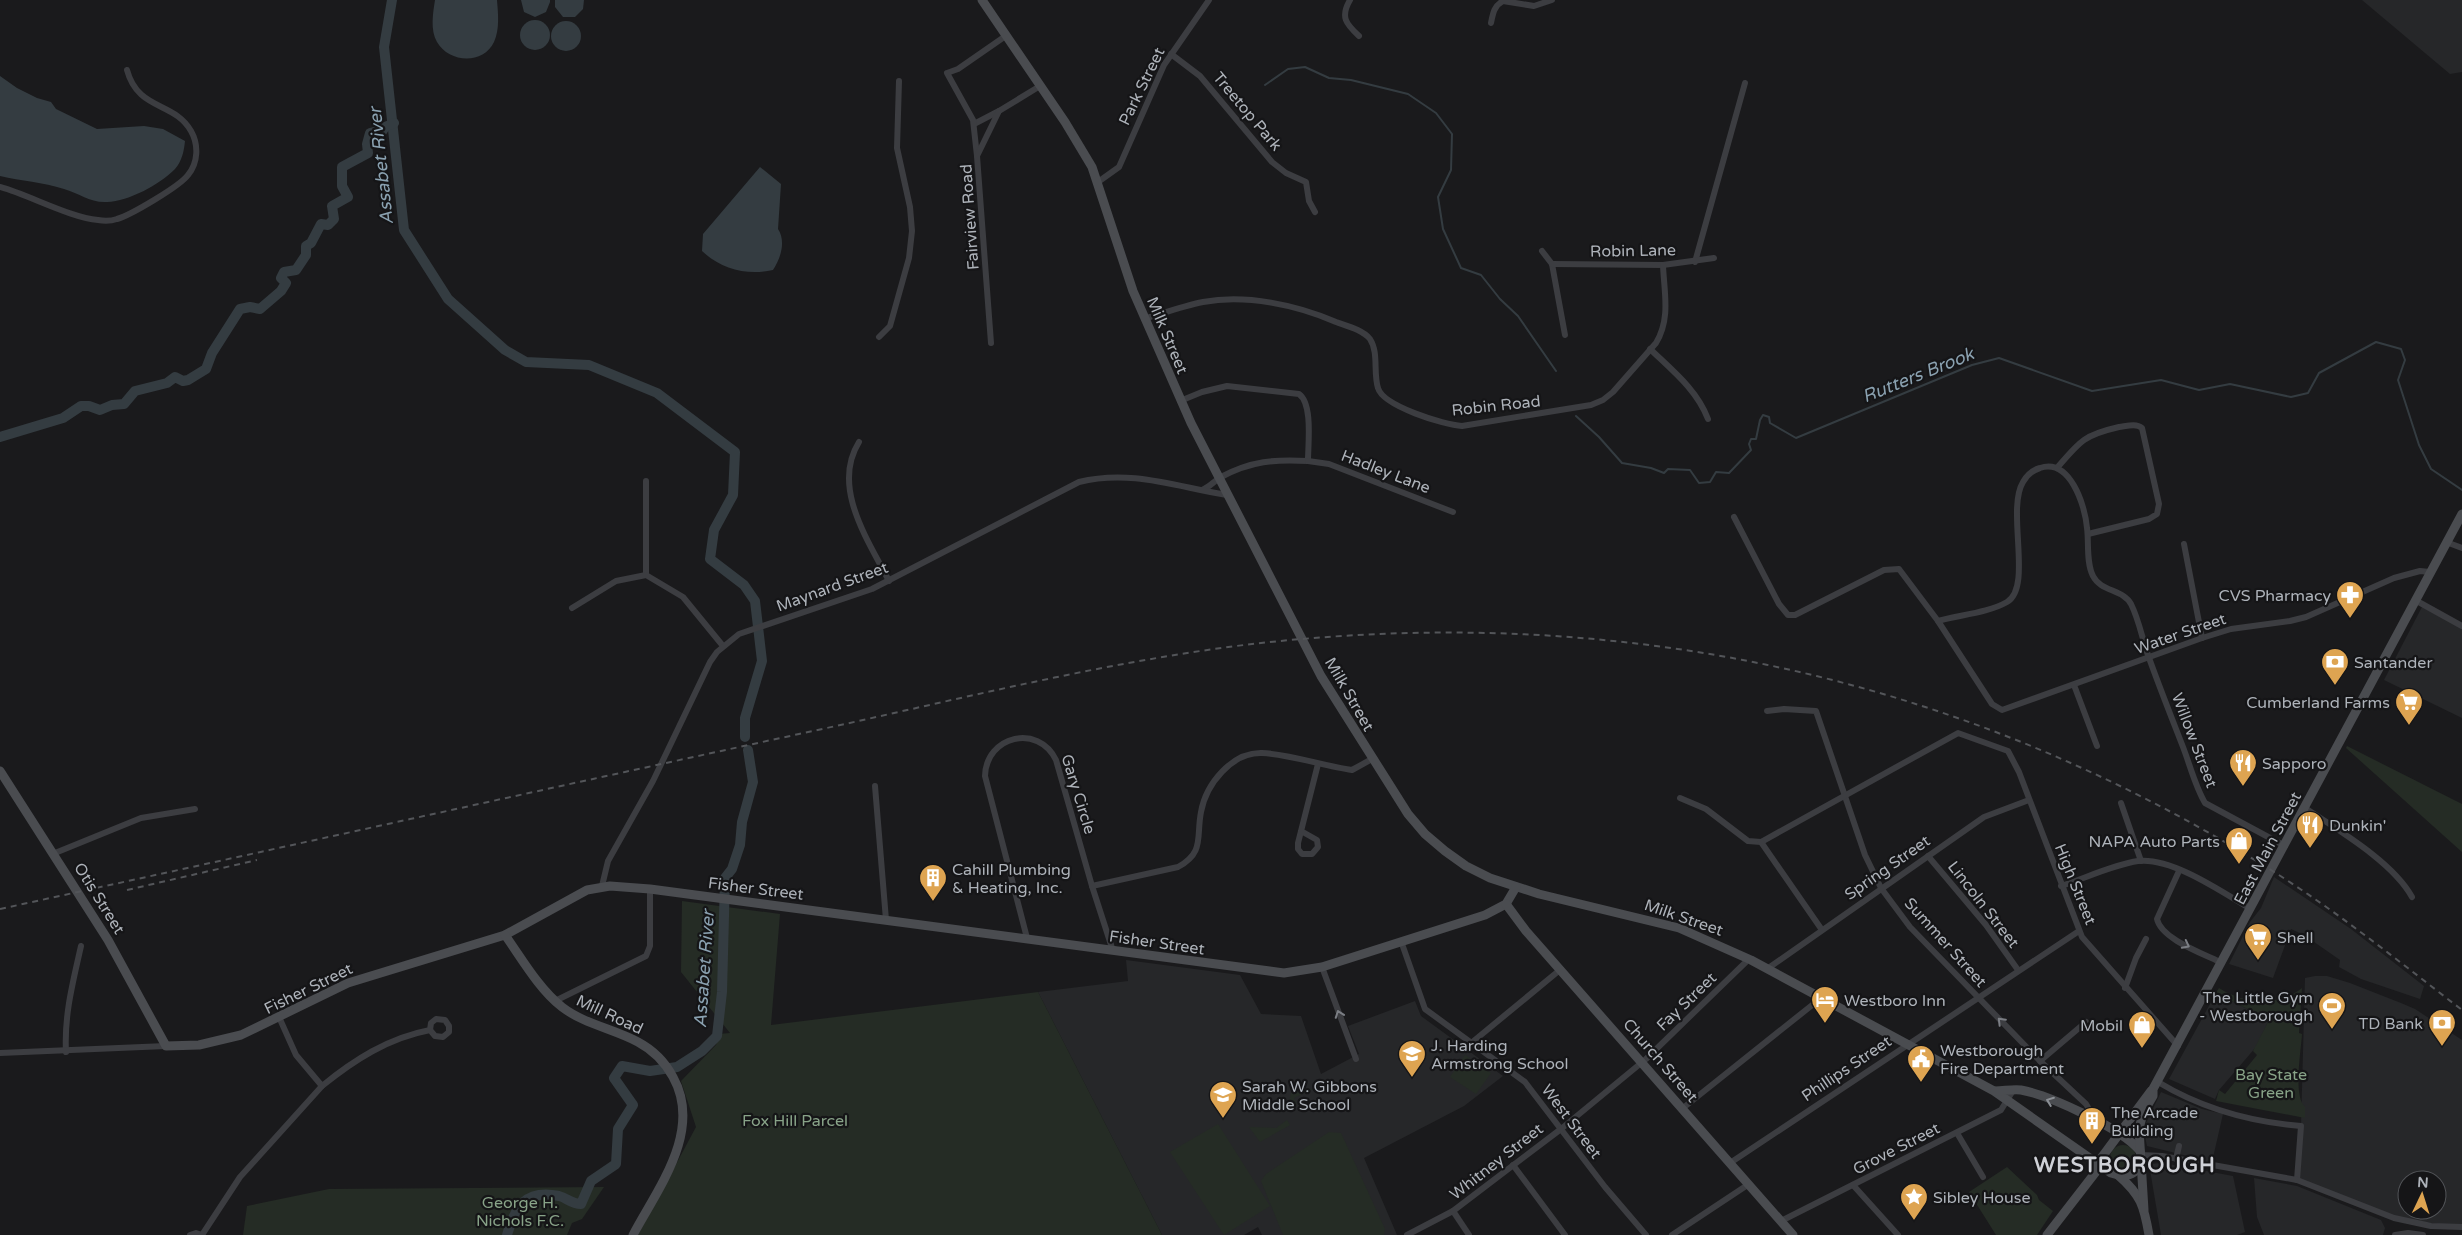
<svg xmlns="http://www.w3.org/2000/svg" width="2462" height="1235" font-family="'Varela Round',sans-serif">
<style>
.built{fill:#262729;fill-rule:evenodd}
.green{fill:#252c25}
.water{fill:#343c41}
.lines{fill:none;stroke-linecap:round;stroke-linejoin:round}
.stream{stroke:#343c41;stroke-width:2}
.river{stroke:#343c41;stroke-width:10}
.street{stroke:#3c3d41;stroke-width:6}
.secondary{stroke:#4a4c50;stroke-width:9}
.rail{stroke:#535559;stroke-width:2;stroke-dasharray:6 5;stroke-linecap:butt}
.oneway{stroke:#7b7e84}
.oneway2{stroke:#8b8f95}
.labels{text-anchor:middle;stroke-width:4.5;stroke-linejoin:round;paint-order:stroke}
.street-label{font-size:16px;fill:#aeb3ba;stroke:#151517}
.poi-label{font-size:16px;fill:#aeb3ba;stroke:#151517;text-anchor:start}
.park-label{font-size:16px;fill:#88a388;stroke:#151517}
.water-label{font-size:18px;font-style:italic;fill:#8aa1b0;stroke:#151517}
.district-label{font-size:21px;font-weight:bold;letter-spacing:1px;fill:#cfd1d7;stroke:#151517}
</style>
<rect width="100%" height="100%" fill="#1a1a1c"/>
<!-- built -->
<g class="built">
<path d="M2362,0H2462V72L2450,74Z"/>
<path d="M2422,607L2462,628V718L2384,680Z"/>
<path d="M2274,877L2351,929L2424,986L2420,999L2361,979L2339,967L2340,960L2304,935L2291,929L2273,978L2229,964L2250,922L2261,908Z"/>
<path d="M1126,960L1240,975L1261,1014L1301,1016L1321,1074L1359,1054L1348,1026L1415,1001L1421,1016L1503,1076L1464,1106L1364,1158L1397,1235H1262L1258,1227L1244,1235H1162L1038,992L1128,981Z"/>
<path d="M2315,976H2327L2350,983L2401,1003L2415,1009L2462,1040V1227L2394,1218L2297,1181L2301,1126L2305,978ZM2407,1180H2437V1210H2407Z"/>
<path d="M2216,993L2269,1020L2256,1047L2219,1090L2215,1099L2169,1079Z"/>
<path d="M2161,1092L2202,1109L2223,1114L2212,1162L2147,1146L2144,1132L2146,1123Z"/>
<path d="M2163,1163L2233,1176L2245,1232L2237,1235H2161L2149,1164Z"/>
<path d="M2254,1178L2297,1186L2381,1220L2385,1228L2383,1235H2264L2257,1217Z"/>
</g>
<!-- green -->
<g class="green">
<path d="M2347,746L2462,804V852L2346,748Z"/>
<path d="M682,901L780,914L771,1025L1038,992L1162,1235H638L696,1127L681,1081L716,1045L719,1034L730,1033L681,972Z"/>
<path d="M2219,988C2244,1004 2278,1007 2302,988L2299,1033L2302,1034C2301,1051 2293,1096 2305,1107V1118L2216,1101L2219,1090L2225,1094L2257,1055L2253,1051L2269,1020L2216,993Z"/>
<path d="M1465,1055L1491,1073L1476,1094L1450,1077Z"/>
<path d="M1292,1087L1313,1089L1294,1098L1297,1105L1292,1106L1289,1103Z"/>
<path d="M1287,1120L1290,1125L1260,1142L1249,1127L1276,1128Z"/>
<path d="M1218,1124L1270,1206L1224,1235L1170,1152Z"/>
<path d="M1329,1132L1341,1133L1385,1229L1384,1235H1283L1261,1181L1266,1174Z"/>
<circle cx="2123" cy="1158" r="13"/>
<path d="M2007,1167L2037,1195L2039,1200L2053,1211L2037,1235H1996L1969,1192Z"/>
<path d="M604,1187L582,1219L572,1223L567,1235H243L247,1206L329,1189Z"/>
</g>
<!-- water -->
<g class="water">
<path d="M435,0H497C498,13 500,29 494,42C483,65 449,63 437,42C430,30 433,13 435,0Z"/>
<path d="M521,0H550V2L546,12L535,17L524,12Z"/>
<path d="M555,0H584L583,9L575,17H563L555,7Z"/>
<circle cx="535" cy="35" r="15"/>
<circle cx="566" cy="36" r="15"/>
<path d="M0,76L17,88L37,98L51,102L56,109L97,129L144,126L163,129L185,141C184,151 182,161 175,169C159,185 129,201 107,202C90,203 79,193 64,189C43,182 21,181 0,176Z"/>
<path d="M760,167L781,184L778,229C786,241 781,258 773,270C747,276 721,269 702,251L703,234Z"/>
</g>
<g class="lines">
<!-- stream -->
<g class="stream">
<path d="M1265,85L1288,69L1305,67L1329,78L1351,80L1408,94L1436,113L1452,134L1451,170L1438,197L1443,229L1461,268L1481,275L1500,299L1518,316L1556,371"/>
<path d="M1576,416L1599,437L1622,463L1651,468L1664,473L1668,469L1690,470L1699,483L1710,482L1716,472L1729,473L1751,450L1749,444L1751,439H1756L1760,420L1763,415L1769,417L1770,423L1796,438L1972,365L1999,358L2092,391L2161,380L2199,390L2230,384L2291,397L2308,393L2319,373L2376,342L2401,349L2405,360L2398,380L2419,445L2431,469L2462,490"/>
</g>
<!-- river -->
<g class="river">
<path d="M392,0L384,47L404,230L448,299L505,350L526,362L589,365L657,393L735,452L733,495L714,530L710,559L744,585L755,601L762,661L745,718V737"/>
<path d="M0,437L63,418L81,406H89L100,410L112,405L124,404L135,391L167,383L175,377L183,381L188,380L206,369L212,353L240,309L250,307L260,309L281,291L286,283L281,278L284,272L296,270L306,255V246L311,243L321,224L328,225L334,219L332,206L348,197L342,186V167L368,153L367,144L370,133L374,132L379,136L385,127L394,123"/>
<path d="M507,1235C515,1207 525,1189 559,1196C567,1198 571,1204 581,1204L591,1181L616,1164L618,1129L633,1105L614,1078L622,1066L650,1071L677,1067L702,1051L717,1036L722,992L725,878L732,869L740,845L742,822L753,782L748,750"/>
</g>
<!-- street -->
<g class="street">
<path d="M1350,0C1340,17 1346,24 1359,36"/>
<path d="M1491,23C1493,13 1494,6 1503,1L1534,6L1552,0"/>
<path d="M1171,54L1200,76L1272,162L1286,173L1306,182L1309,201L1315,212"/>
<path d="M974,124L999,111"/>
<path d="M977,156L973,120L947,73L958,69L1007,35"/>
<path d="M1098,182L1119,167L1164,65L1209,0"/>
<path d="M0,187C29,195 71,218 98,220C104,221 111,221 117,219C131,215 180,186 188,175C198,163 199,145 191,131C174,101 138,111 127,70"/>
<path d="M1542,251L1552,264L1565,335"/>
<path d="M1695,262L1745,83"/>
<path d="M1552,264L1663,265L1714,258"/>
<path d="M1144,319C1164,313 1183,306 1203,302C1246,294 1297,305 1336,322C1347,326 1363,330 1370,339C1379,353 1373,372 1378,388C1383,406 1444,425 1462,426L1591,405L1603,400L1613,392L1656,343C1671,318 1664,292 1663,265"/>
<path d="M879,337L890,326L909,258L912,231L910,207L897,148L899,81"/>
<path d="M991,343L977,156L999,111L1040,86"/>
<path d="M1650,349C1673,371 1697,390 1708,419"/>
<path d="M1180,401L1202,392L1227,386L1299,394C1313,404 1308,444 1308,461C1275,459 1251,461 1221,477C1214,481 1210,487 1202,490"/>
<path d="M859,442C831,487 868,540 889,581"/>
<path d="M1308,461L1329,464L1453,512"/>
<path d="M2057,468C2080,441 2084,435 2119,427C2127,426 2136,423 2142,428L2159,504L2157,514L2149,519L2088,534"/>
<path d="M1734,517L1779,604L1788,615H1795L1884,570L1899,569L1938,621L1992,704L2002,710L2202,638L2231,629L2290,621L2306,617L2394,578L2420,571L2430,572"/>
<path d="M2446,542L2462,548"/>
<path d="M2184,544L2202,638"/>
<path d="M646,575V481"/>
<path d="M2415,600L2462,626"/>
<path d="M572,608L616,581L646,575L683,597L723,646"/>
<path d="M1938,621C1959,615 1988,613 2007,602C2033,587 2006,510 2023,482C2027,475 2033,470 2040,468C2070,458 2085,505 2087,528C2089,542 2086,563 2093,576C2101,592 2123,589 2131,604C2139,620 2142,638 2148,655C2159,686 2171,716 2183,747C2190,765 2195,786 2205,803L2285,846"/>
<path d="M2074,685L2097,746"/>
<path d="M1767,711L1784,709L1816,711L1865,855L1881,888L1910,927L2040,1061L2086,1104L2095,1119"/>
<path d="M875,786L886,920"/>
<path d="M1680,798L1706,809L1748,841L1761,842"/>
<path d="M2121,803L2141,861"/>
<path d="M2305,808C2338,830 2393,862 2412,897"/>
<path d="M1301,831L1317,840L1318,847L1312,854H1302L1298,849V843L1318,764"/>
<path d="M1761,842L1958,733L2008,751L2019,772L2082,937L2178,1046"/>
<path d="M1761,842L1822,930"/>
<path d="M55,853L141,818L195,809"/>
<path d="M1928,856L1986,925L2018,970"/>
<path d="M2179,871L2157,919C2161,939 2204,954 2222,963"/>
<path d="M602,886L608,861L653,781L710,662L717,652L739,634L872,589L1079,482C1131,469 1177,487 1227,495"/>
<path d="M1092,886L1178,867C1205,852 1196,837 1201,812C1206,784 1232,752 1262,753C1289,754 1324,766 1352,770L1372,759"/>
<path d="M2061,886C2086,878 2112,865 2138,861C2172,857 2222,892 2251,909"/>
<path d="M1027,938L985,776C986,736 1038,723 1056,760L1092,886L1113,951"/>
<path d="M1401,941L1425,1009L1525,1082L1605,1187L1646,1235"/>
<path d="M1322,967L1356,1059"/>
<path d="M1767,969L1984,817L2029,800"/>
<path d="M2125,988L2136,958L2146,939"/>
<path d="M555,1001L646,956L650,946V889"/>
<path d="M279,1017L296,1055L322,1086C354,1060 388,1038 430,1030L431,1023L436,1019L445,1020L449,1026V1032L443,1037L435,1036L430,1030"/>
<path d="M1470,1044L1561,969"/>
<path d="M66,1052C64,1015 73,982 81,946"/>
<path d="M0,1053L166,1046"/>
<path d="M2040,1061L2086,1022"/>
<path d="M2158,1082C2201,1108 2251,1122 2301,1126L2297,1180"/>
<path d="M1683,1108L1821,998"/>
<path d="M1957,1133L1983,1177"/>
<path d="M2141,1155L2162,1156L2297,1180L2394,1218L2431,1226L2462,1227"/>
<path d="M2176,1159L2179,1146"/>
<path d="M1730,1163L2079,931"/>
<path d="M1513,1165L1565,1235"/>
<path d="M1853,1185L1898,1235"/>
<path d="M1453,1211L1469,1235"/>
<path d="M1781,1221L2001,1110L2014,1089"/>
<path d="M190,1235L196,1233L202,1235"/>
<path d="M202,1235L240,1177L322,1086"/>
<path d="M1407,1235L1453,1211L1561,1129L1646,1059L1749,959"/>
<path d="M1672,1235L1749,1184"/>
<path d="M2395,1235L2408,1233L2423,1235"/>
</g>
<!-- secondary -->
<g class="secondary">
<path d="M982,0L1065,122L1092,167L1133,291L1191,423L1321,676L1408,814L1425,834L1445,851L1466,866L1490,878L1539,894L1679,928L1751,960L1994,1091L2111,1173C2123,1177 2135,1177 2141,1163"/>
<path d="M0,771L108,940L166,1046L199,1045L241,1035L348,983L505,935L587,890L610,886L650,889L1284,973L1322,967L1485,915L1506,904L1516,887"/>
<path d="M1506,904L1526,931L1793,1235"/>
<path d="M505,935C522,959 539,989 562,1007C584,1024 614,1029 638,1042C653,1050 665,1062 673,1077C703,1131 658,1188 633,1235"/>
<path d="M1995,1091C2004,1091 2012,1089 2021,1090C2049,1095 2123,1129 2140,1151"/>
<path d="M2118,1175C2141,1195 2144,1206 2149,1235"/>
<path d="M2144,1210L2139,1129L2143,1113L2153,1096V1089L2462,514"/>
<path d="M2047,1235L2095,1173L2099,1161L2151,1091"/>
</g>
<!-- rail -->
<g class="rail">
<path d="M127,890L257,860"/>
<path d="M0,909C266,851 532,792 799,734C954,701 1112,659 1270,642C1625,605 1958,676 2263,865C2333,908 2397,960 2462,1010"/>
</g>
</g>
<!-- one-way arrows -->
<defs><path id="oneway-chevron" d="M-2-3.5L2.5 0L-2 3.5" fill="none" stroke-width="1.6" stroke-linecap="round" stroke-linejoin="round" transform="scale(1.25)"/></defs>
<g class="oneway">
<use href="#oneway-chevron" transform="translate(2186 945) rotate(27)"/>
<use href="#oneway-chevron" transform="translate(1339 1014) rotate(-110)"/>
<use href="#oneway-chevron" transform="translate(2001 1021) rotate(-135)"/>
</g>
<use class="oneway2" href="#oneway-chevron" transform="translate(2050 1101) rotate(-159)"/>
<!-- icons -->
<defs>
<symbol id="pharmacy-pin" viewBox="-11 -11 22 30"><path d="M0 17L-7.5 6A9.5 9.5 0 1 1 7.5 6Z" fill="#dea451" stroke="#151517"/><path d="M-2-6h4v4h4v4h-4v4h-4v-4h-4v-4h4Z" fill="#fff"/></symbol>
<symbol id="bank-pin" viewBox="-11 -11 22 30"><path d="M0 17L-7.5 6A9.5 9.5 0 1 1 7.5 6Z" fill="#dea451" stroke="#151517"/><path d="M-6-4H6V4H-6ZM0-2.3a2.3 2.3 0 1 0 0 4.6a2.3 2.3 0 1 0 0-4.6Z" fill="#fff"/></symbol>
<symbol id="supermarket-pin" viewBox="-11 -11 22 30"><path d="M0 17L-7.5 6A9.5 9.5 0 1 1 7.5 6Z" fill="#dea451" stroke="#151517"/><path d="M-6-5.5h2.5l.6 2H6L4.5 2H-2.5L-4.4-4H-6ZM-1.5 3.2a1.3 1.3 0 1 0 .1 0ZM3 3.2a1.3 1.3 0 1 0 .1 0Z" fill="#fff"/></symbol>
<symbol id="restaurant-pin" viewBox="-11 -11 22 30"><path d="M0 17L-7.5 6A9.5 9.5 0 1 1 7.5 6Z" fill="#dea451" stroke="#151517"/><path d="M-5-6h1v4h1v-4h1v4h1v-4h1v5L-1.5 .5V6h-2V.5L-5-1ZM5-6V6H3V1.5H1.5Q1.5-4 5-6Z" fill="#fff"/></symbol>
<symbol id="shop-pin" viewBox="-11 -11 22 30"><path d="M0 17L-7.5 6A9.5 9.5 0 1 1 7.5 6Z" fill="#dea451" stroke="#151517"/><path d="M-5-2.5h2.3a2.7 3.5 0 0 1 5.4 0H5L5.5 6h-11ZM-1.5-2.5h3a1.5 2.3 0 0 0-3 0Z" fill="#fff"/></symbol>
<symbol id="building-pin" viewBox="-11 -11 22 30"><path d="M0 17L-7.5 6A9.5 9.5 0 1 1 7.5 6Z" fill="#dea451" stroke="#151517"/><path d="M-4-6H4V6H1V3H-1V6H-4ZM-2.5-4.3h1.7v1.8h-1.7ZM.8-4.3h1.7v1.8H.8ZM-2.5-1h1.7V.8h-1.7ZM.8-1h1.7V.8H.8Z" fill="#fff"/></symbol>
<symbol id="hotel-pin" viewBox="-11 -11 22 30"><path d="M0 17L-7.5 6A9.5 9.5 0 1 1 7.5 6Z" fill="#dea451" stroke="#151517"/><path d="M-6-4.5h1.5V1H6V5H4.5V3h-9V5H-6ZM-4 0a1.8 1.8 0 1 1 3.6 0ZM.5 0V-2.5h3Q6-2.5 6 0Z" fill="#fff"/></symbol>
<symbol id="stadium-pin" viewBox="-11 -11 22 30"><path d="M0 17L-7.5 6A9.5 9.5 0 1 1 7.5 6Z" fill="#dea451" stroke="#151517"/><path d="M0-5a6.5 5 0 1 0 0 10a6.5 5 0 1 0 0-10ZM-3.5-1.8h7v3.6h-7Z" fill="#fff"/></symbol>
<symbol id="school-pin" viewBox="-11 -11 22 30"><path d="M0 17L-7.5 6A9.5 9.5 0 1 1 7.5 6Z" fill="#dea451" stroke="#151517"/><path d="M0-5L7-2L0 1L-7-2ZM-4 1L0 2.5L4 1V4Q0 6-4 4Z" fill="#fff"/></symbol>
<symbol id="civic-pin" viewBox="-11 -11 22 30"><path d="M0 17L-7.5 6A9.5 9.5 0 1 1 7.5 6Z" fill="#dea451" stroke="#151517"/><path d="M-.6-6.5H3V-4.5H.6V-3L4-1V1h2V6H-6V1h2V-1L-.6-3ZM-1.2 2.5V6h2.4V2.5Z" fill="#fff"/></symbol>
<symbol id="sight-pin" viewBox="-11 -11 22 30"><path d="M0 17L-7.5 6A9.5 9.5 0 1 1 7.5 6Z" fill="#dea451" stroke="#151517"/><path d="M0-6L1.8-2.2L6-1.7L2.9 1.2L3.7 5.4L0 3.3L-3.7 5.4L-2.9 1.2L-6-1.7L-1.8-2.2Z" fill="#fff"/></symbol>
</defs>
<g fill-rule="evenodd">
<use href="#pharmacy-pin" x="2334" y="579" width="32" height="43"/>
<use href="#bank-pin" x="2319" y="646" width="32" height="43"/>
<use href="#supermarket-pin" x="2393" y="686" width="32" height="43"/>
<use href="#restaurant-pin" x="2227" y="747" width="32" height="43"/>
<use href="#restaurant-pin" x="2294" y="809" width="32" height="43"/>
<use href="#shop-pin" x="2223" y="825" width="32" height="43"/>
<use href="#building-pin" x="917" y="862" width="32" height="43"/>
<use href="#supermarket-pin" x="2242" y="921" width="32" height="43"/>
<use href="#hotel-pin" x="1809" y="984" width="32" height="43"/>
<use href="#stadium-pin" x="2316" y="990" width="32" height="43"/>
<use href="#bank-pin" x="2426" y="1007" width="32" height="43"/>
<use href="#shop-pin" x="2126" y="1009" width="32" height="43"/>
<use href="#school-pin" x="1396" y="1038" width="32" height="43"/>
<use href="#civic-pin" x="1905" y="1043" width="32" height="43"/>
<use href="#school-pin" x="1207" y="1079" width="32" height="43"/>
<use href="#building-pin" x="2076" y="1105" width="32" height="43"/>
<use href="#sight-pin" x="1898" y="1181" width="32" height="43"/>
</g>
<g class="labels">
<!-- street labels -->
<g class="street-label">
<text transform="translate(1141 86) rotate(-64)" y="6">Park Street</text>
<text transform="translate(1248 111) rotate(50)" y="6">Treetop Park</text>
<text transform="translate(969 217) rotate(-94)" y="6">Fairview Road</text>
<text transform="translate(1633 250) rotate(-1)" y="6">Robin Lane</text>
<text transform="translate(1168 335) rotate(67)" y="6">Milk Street</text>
<text transform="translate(1496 405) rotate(-6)" y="6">Robin Road</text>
<text transform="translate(1386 471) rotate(21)" y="6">Hadley Lane</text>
<text transform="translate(832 586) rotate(-20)" y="6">Maynard Street</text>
<text transform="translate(2180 633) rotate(-19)" y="6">Water Street</text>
<text transform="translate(1350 694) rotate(60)" y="6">Milk Street</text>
<text transform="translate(2195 740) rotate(69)" y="6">Willow Street</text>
<text transform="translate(1079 794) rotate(73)" y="6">Gary Circle</text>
<text transform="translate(2267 848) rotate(-62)" y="6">East Main Street</text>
<text transform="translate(1887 867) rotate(-35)" y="6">Spring Street</text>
<text transform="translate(2076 884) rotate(68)" y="6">High Street</text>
<text transform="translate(756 888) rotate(7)" y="6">Fisher Street</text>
<text transform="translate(100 898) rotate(58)" y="6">Otis Street</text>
<text transform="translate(1984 904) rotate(52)" y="6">Lincoln Street</text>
<text transform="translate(1684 917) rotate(19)" y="6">Milk Street</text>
<text transform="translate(1157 942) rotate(8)" y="6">Fisher Street</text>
<text transform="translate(1946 942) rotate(48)" y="6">Summer Street</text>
<text transform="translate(308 988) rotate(-26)" y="6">Fisher Street</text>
<text transform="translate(1686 1001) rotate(-44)" y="6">Fay Street</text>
<text transform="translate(610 1014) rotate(25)" y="6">Mill Road</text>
<text transform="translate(1661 1060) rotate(49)" y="6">Church Street</text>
<text transform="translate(1846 1068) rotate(-34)" y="6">Phillips Street</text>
<text transform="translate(1572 1121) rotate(53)" y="6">West Street</text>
<text transform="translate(1896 1148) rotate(-27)" y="6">Grove Street</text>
<text transform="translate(1496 1161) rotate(-38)" y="6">Whitney Street</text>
</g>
<!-- poi labels -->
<g class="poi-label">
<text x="2331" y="601" text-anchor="end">CVS Pharmacy</text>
<text x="2354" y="668">Santander</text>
<text x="2390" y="708" text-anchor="end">Cumberland Farms</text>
<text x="2262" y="769">Sapporo</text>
<text x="2329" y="831">Dunkin'</text>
<text x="2220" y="847" text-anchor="end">NAPA Auto Parts</text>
<text x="952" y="875">Cahill Plumbing<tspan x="952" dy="18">&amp; Heating, Inc.</tspan></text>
<text x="2277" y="943">Shell</text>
<text x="2313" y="1003" text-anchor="end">The Little Gym<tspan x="2313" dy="18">- Westborough</tspan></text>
<text x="1844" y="1006">Westboro Inn</text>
<text x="2423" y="1029" text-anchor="end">TD Bank</text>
<text x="2123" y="1031" text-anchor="end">Mobil</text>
<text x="1431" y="1051">J. Harding<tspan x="1431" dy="18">Armstrong School</tspan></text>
<text x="1940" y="1056">Westborough<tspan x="1940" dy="18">Fire Department</tspan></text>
<text x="1242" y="1092">Sarah W. Gibbons<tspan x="1242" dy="18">Middle School</tspan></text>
<text x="2111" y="1118">The Arcade<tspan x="2111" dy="18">Building</tspan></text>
<text x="1933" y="1203">Sibley House</text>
</g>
<!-- park labels -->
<g class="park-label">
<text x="2271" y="1080">Bay State<tspan x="2271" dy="18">Green</tspan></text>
<text x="795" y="1126">Fox Hill Parcel</text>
<text x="520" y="1208">George H.<tspan x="520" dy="18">Nichols F.C.</tspan></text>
</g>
<!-- water labels -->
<g class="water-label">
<text transform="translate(381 166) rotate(-96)" y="6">Assabet River</text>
<text transform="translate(1918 375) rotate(-22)" y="6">Rutters Brook</text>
<text transform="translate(704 969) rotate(-86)" y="6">Assabet River</text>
</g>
<!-- district labels -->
<g class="district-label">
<text x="2125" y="1172">WESTBOROUGH</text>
</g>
</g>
<!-- north arrow -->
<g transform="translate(2422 1195) rotate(4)"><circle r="24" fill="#151517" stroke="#525458"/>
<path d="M0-4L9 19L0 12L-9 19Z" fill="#dea451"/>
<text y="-8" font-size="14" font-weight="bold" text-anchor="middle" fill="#aeb3ba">N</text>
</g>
</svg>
